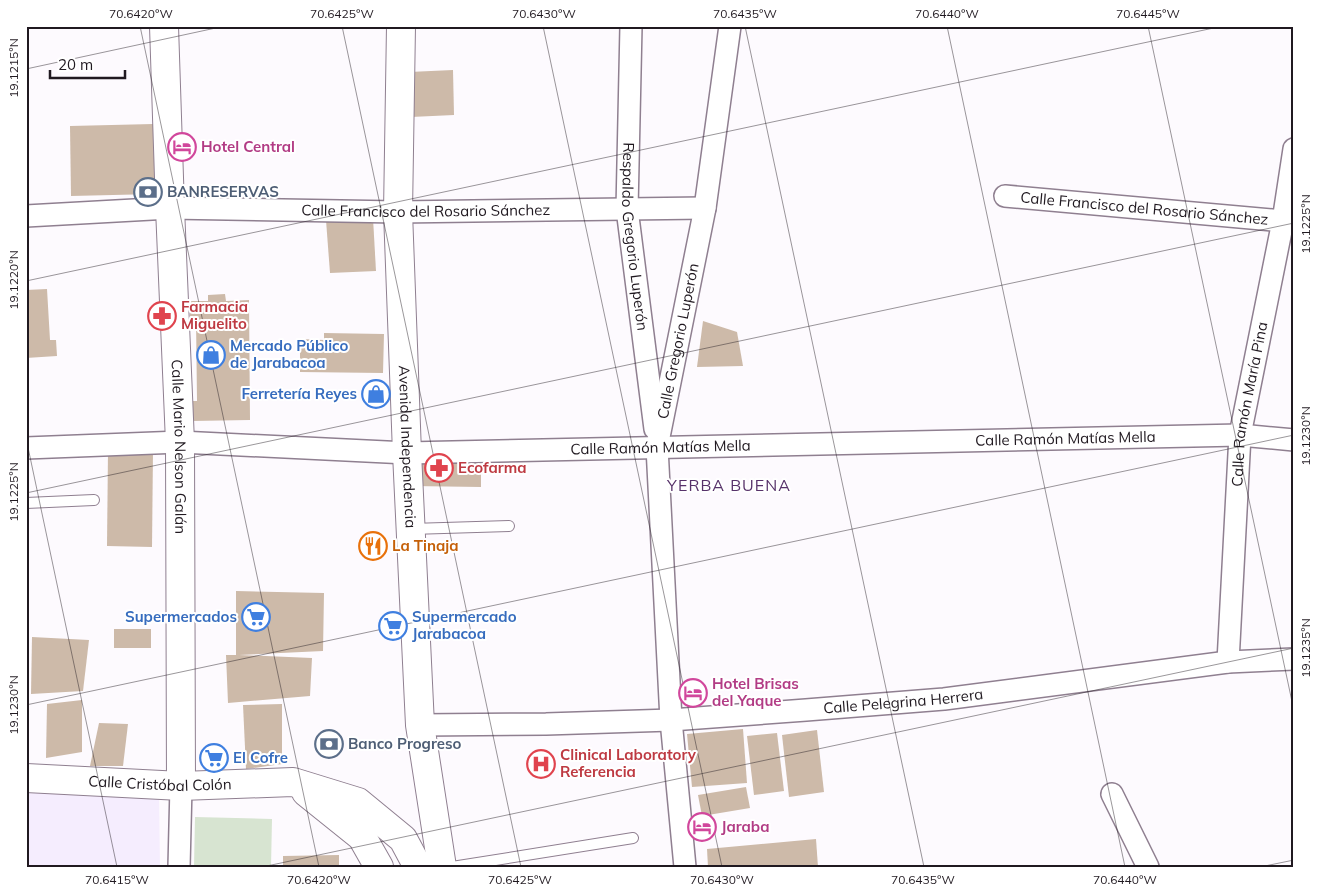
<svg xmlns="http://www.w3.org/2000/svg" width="1320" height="893" font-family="Mulish,sans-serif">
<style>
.education{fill:#f5edfe}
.green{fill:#d7e4d1}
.building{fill:#cdbaa9}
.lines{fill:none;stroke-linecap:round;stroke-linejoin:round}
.lane-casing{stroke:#8f7f90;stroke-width:12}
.street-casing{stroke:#8f7f90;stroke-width:24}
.secondary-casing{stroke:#8f7f90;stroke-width:30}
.lane{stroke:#fff;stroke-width:10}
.street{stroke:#fff;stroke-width:21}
.secondary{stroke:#fff;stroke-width:28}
.ticks{fill:none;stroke:#201920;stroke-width:1;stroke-opacity:0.45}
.labels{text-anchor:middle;stroke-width:4;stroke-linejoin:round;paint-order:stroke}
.hotel-label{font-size:15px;font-weight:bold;fill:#b23c85;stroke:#fff;text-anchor:start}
.service-label{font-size:15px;font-weight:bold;fill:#4e5e75;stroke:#fff;text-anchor:start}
.street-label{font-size:15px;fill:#201920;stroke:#fff}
.health-label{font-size:15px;font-weight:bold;fill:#be3a42;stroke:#fff;text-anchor:start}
.shop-label{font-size:15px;font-weight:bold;fill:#366cbe;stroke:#fff;text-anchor:start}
.food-label{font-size:15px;font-weight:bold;fill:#c56008;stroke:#fff;text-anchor:start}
.neighbourhood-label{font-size:16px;letter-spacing:1px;fill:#57326a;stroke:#fff}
.neatline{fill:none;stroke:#201920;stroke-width:2}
.ticks-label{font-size:12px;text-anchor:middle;fill:#201920}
</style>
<rect width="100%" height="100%" fill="#fdfafe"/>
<!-- education -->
<path class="education" d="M26,790L159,797L160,867H26Z"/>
<!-- green -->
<path class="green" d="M195,817L272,819L271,867H194Z"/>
<!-- building -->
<g class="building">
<path d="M453,70L454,115L411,117L409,72Z"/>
<path d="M153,124L155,194L71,196L70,126Z"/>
<path d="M373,218L376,271L330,273L326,220Z"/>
<path d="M47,289L50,340H56L57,356L26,358V290Z"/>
<path d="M225,294L226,301L249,300L250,420L192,421V401H197L196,318L190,319V301H208V295Z"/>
<path d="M703,321L737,332L743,366L697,367Z"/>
<path d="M324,333L384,334L383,373L300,372V339L324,340Z"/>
<path d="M108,450L153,451L152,547L107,546Z"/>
<path d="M412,457L481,459V487L411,486Z"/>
<path d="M236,591L324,593L323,651L239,655L312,658L310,696L228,703L226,655H236Z"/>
<rect x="114" y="629" width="37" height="19"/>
<path d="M32,637L89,640L83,691L31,694Z"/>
<path d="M82,700V752L46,758L47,704Z"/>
<path d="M282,704V764L246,769L243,705Z"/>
<path d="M99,723L128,724L123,766H90Z"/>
<path d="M743,729L747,783L692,787L687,734Z"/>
<path d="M817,730L824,792L789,797L782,735Z"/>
<path d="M777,733L784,791L754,795L747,736Z"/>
<path d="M746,787L750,808L702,816L698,795Z"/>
<path d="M816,839L818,867H708L707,849Z"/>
<path d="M339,855V865H347V867H283V856Z"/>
</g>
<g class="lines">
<defs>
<g id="lane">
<path d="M26,503L94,500"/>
<path d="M411,529L509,526"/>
<path d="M452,867L633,838"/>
</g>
<g id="street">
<path id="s1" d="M631,26L627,209L655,429"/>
<path id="s2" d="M1005,196L1283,221"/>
<path id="s3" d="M26,216L170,208L398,212L705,208"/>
<path id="s4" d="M26,448L180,442L407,453L1240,435L1294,440"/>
<path id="s5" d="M1228,662L1240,435L1283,221L1294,149"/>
<path id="s6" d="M420,725L546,724L671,720L806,710L944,699L1228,662L1294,659"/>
<path d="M1112,794L1148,867"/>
<path d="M179,867L181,786"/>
<path id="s7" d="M685,867L671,720L657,447L705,208L730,26"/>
</g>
<g id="secondary">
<path id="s8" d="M164,26L170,208L180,442L181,786"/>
<path id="s9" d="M401,26L398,212L407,453L420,725L442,867"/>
<path id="s10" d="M26,778L181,786L293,782L358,802L403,839L418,867"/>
<path d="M306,792L362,837L379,867"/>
</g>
</defs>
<!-- lane casing -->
<use href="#lane" class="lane-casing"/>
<!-- street casing -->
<use href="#street" class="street-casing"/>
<!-- secondary casing -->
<use href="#secondary" class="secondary-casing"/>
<!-- lane -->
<use href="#lane" class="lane"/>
<!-- street -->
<use href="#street" class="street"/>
<!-- secondary -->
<use href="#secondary" class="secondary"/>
</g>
<!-- ticks -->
<path class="ticks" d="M140,26L319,867M342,26L521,867M543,26L722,867M745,26L924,867M947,26L1125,867M1148,26L1294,711M26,69L225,26M26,281L1223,26M26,438L117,867M26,493L1294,223M26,705L1294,435M262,867L1294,648M1260,867L1294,860"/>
<!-- icons -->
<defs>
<symbol id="hotel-ring" viewBox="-11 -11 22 22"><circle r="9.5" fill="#fff" stroke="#d1479c" stroke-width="1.5"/><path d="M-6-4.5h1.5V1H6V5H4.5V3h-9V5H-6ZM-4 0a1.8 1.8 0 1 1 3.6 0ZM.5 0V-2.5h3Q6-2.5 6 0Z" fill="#d1479c"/></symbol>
<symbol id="bank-ring" viewBox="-11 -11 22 22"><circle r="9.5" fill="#fff" stroke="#5c6f8a" stroke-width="1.5"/><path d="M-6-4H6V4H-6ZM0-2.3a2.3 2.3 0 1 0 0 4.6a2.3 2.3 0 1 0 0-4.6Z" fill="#5c6f8a"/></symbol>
<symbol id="pharmacy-ring" viewBox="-11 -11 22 22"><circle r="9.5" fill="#fff" stroke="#e0444e" stroke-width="1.5"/><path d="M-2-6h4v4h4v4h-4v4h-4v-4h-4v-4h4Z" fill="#e0444e"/></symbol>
<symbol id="shop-ring" viewBox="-11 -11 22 22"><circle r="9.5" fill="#fff" stroke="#3f7fe0" stroke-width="1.5"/><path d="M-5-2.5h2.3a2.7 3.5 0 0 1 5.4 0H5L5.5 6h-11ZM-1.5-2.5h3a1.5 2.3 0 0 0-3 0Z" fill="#3f7fe0"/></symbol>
<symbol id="restaurant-ring" viewBox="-11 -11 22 22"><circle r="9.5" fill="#fff" stroke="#e8710a" stroke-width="1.5"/><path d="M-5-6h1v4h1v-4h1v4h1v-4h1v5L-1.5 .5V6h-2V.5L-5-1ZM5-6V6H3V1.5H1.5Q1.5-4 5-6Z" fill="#e8710a"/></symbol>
<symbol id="supermarket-ring" viewBox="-11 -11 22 22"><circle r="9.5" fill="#fff" stroke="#3f7fe0" stroke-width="1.5"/><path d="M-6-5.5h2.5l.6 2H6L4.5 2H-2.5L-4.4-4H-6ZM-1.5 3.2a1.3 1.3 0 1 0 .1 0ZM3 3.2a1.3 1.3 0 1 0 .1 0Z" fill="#3f7fe0"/></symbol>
<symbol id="hospital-ring" viewBox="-11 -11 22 22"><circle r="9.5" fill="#fff" stroke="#e0444e" stroke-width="1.5"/><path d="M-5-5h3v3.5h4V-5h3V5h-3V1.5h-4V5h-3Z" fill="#e0444e"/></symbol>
</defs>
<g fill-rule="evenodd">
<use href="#hotel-ring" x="166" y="131" width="32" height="32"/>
<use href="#bank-ring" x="132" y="176" width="32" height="32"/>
<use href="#pharmacy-ring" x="146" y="300" width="32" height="32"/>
<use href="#shop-ring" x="195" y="339" width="32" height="32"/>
<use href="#shop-ring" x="360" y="378" width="32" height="32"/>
<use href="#pharmacy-ring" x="423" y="452" width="32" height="32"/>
<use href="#restaurant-ring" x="357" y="530" width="32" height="32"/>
<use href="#supermarket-ring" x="240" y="601" width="32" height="32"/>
<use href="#supermarket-ring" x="377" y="610" width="32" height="32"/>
<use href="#hotel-ring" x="677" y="677" width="32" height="32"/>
<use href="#bank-ring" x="313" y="728" width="32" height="32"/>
<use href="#supermarket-ring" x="198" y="742" width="32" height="32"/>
<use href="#hospital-ring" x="525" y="748" width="32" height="32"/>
<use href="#hotel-ring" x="686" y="811" width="32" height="32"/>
</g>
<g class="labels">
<!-- hotel labels -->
<g class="hotel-label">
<text x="201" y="152">Hotel Central</text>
<text x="712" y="689">Hotel Brisas<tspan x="712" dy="17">del Yaque</tspan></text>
<text x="721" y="832">Jaraba</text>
</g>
<!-- service labels -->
<g class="service-label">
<text x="167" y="197">BANRESERVAS</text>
<text x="348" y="749">Banco Progreso</text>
</g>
<!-- street labels -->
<g class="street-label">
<text dy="5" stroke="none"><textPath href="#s2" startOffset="140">Calle Francisco del Rosario Sánchez</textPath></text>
<text dy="5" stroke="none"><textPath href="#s3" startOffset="400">Calle Francisco del Rosario Sánchez</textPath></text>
<text dy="5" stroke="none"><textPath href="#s1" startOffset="211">Respaldo Gregorio Luperón</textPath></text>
<text dy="5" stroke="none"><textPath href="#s7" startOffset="529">Calle Gregorio Luperón</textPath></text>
<text dy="5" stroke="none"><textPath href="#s5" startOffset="259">Calle Ramón María Pina</textPath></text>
<text dy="5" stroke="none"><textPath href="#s4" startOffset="1040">Calle Ramón Matías Mella</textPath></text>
<text dy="5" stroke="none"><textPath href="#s8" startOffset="421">Calle Mario Nelson Galán</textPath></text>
<text dy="5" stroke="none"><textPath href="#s9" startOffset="421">Avenida Independencia</textPath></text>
<text dy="5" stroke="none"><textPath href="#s4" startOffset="635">Calle Ramón Matías Mella</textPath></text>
<text dy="5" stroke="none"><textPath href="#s6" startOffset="484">Calle Pelegrina Herrera</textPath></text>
<text dy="5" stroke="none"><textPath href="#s10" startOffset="134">Calle Cristóbal Colón</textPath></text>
</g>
<!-- health labels -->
<g class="health-label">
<text x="181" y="312">Farmacia<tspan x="181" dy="17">Miguelito</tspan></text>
<text x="458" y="473">Ecofarma</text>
<text x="560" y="760">Clinical Laboratory<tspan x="560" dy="17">Referencia</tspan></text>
</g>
<!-- shop labels -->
<g class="shop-label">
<text x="230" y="351">Mercado Público<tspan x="230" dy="17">de Jarabacoa</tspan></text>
<text x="357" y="399" text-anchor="end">Ferretería Reyes</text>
<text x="237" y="622" text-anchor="end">Supermercados</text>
<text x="412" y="622">Supermercado<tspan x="412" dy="17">Jarabacoa</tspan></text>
<text x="233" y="763">El Cofre</text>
</g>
<!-- food labels -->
<g class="food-label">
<text x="392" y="551">La Tinaja</text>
</g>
<!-- neighbourhood labels -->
<g class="neighbourhood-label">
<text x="729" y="491">YERBA BUENA</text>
</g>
</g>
<!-- border -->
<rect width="1320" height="893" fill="none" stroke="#ffffff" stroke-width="55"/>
<!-- scale -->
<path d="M50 70v8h75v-8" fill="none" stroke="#201920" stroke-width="2.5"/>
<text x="58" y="70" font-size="15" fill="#201920" stroke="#ffffff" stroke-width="4" paint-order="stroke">20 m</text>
<rect x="28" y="28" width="1264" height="838" class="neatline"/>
<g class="ticks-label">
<text x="141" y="18">70.6420°W</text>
<text x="342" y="18">70.6425°W</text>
<text x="544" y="18">70.6430°W</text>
<text x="745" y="18">70.6435°W</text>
<text x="947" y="18">70.6440°W</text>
<text x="1148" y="18">70.6445°W</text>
<text transform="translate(14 68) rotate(-90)" y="4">19.1215°N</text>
<text transform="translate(1306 224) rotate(-90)" y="4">19.1225°N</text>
<text transform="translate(14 280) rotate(-90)" y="4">19.1220°N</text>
<text transform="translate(1306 436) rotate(-90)" y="4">19.1230°N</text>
<text transform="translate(14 492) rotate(-90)" y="4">19.1225°N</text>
<text transform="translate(1306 648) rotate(-90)" y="4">19.1235°N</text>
<text transform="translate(14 705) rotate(-90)" y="4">19.1230°N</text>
<text x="117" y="884">70.6415°W</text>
<text x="319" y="884">70.6420°W</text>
<text x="520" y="884">70.6425°W</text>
<text x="722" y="884">70.6430°W</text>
<text x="923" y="884">70.6435°W</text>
<text x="1125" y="884">70.6440°W</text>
</g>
</svg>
